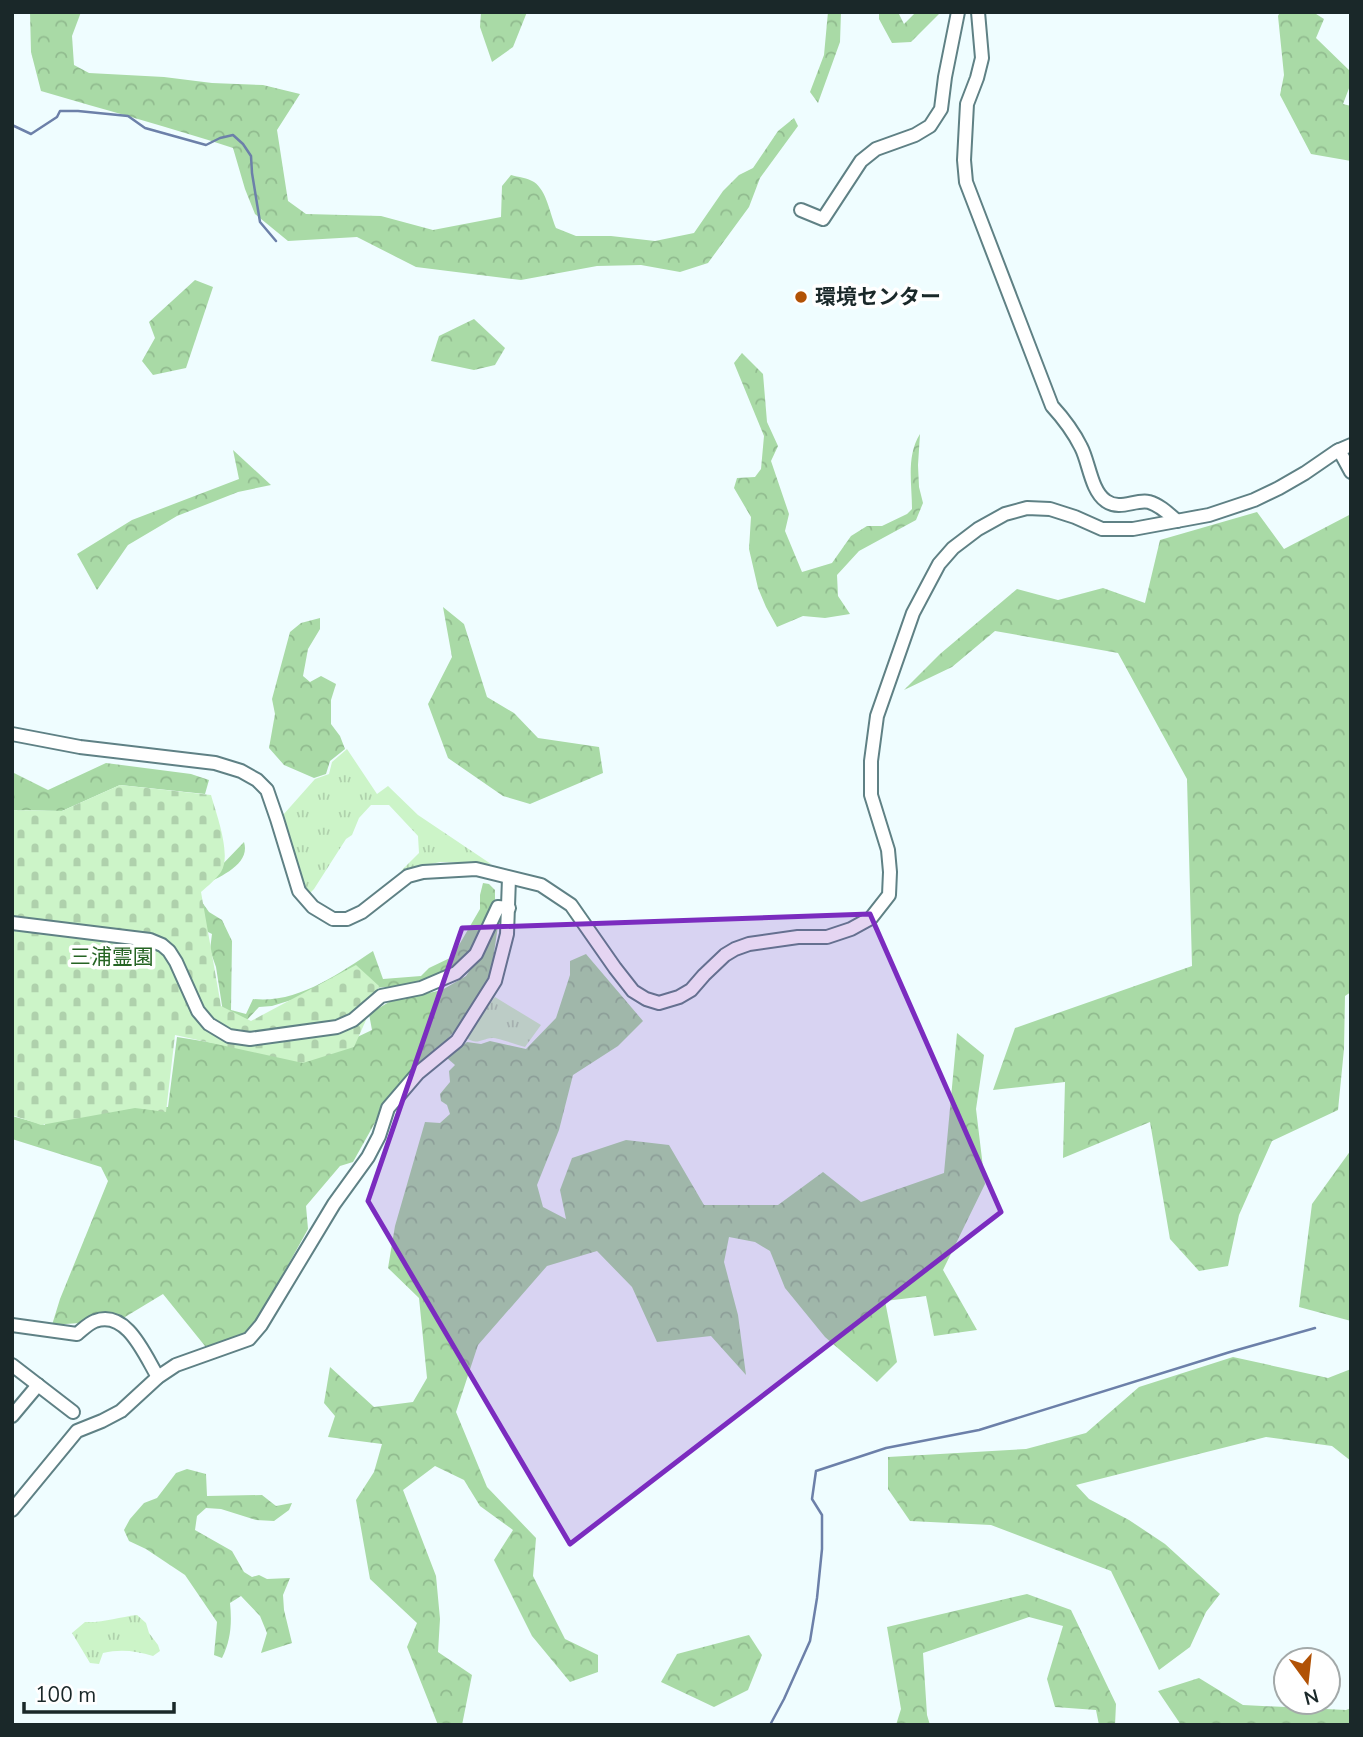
<svg xmlns="http://www.w3.org/2000/svg" width="1363" height="1737" font-family="'Nunito Sans','Noto Sans JP',sans-serif">
<style>
.grass{fill:url(#grass-tufts)}
.forest{fill:url(#forest-crowns)}
.cemetery{fill:url(#cemetery-stones)}
.lines{fill:none;stroke-linecap:round;stroke-linejoin:round}
.stream{stroke:#6c80a9;stroke-width:2.5}
.minor-casing{stroke:#5f8185;stroke-width:16}
.minor{stroke:#fff;stroke-width:12}
.marked{fill:#7b2cbf;fill-opacity:0.2;stroke:#7b2cbf;stroke-width:5;stroke-linejoin:round}
.poi-dot{fill:#b15205;stroke:#fff;stroke-width:2.5}
.labels{text-anchor:middle;stroke-width:7;stroke-linejoin:round;paint-order:stroke}
.poi-label{font-size:21px;font-weight:bold;fill:#1a2829;stroke:#fff;text-anchor:start}
.park-label{font-size:21px;fill:#256423;stroke:#fff}
</style>
<defs>
<pattern id="grass-tufts" width="24" height="20" patternUnits="userSpaceOnUse" patternTransform="scale(1.75)"><rect width="24" height="20" fill="#ccf4c8"/><path d="M3 7l-1-3M5 7V3M7 7l1-3M15 17l-1-3M17 17v-4M19 17l1-3" fill="none" stroke="#afd1ac"/></pattern>
<pattern id="forest-crowns" width="20" height="18" patternUnits="userSpaceOnUse" patternTransform="scale(1.75)"><rect width="20" height="18" fill="#a9daa6"/><path d="M2 6a3 3 0 1 1 6 0M12 15a3 3 0 1 1 6 0" fill="none" stroke="#91bb8f"/></pattern>
<pattern id="cemetery-stones" width="16" height="16" patternUnits="userSpaceOnUse" patternTransform="scale(1.75)"><rect width="16" height="16" fill="#ccf4c8"/><path d="M2 7V4a2 2 0 0 1 4 0v3zM10 15v-3a2 2 0 0 1 4 0v3z" fill="#afd1ac"/></pattern>
</defs>
<rect width="100%" height="100%" fill="#effdff"/>
<!-- grass -->
<g class="grass">
<path d="M347,749L377,794L388,786L418,815L491,864L440,862L401,871L419,853L418,836L389,805H371L359,818L352,835L346,839L314,889L308,895L283,815L315,779L329,774L332,762Z"/>
<path d="M495,997L541,1025L525,1047C517,1045 499,1038 492,1038C480,1039 478,1046 465,1037Z"/>
<path d="M137,1615L146,1623L149,1633L158,1645L160,1651L153,1656C136,1651 121,1649 103,1653L99,1664L90,1663L72,1633L85,1622C103,1623 119,1617 137,1615Z"/>
</g>
<!-- forest -->
<g class="forest">
<path d="M81,12L72,36L74,65L89,73L164,77L212,83L263,85L300,94L277,130L288,201L306,214L381,216L433,230L501,217L502,186L511,175C518,177 528,178 534,182C547,191 550,214 556,228L576,236H611L655,241L694,233L723,191L739,175L753,168L778,131L794,118L798,126L760,178L749,207L708,263L680,272L641,265L597,266L521,280L416,267L357,237L288,241L255,214L245,189L233,148C169,127 105,110 41,91L31,52L30,12Z"/>
<path d="M481,12H527L513,47L492,62L480,27Z"/>
<path d="M828,12H841L840,42L818,103L810,92L824,55Z"/>
<path d="M879,12H898L904,24L916,12H941L911,42L892,43L879,19Z"/>
<path d="M1280,12H1313L1324,19L1316,38L1351,72V83L1343,104L1351,106V161L1311,154L1280,95L1284,75L1278,16Z"/>
<path d="M195,280L213,287L186,368L153,375L142,361L155,338L149,322Z"/>
<path d="M474,319L505,348L495,365L474,370L431,361L439,336Z"/>
<path d="M742,353L763,374L767,422L778,446L771,461L789,514L785,531L802,572L832,563L851,536L867,526H882L907,514L912,509C912,484 906,456 920,434L918,465L919,487L923,503L916,520L859,551L837,575L838,596L850,614L825,618L803,616L777,627L766,607L758,588L749,549L751,517L734,488L737,478L755,477L761,469L764,436L734,363Z"/>
<path d="M233,450L271,485L238,492L177,516L128,545L97,590L77,554L132,520L239,479Z"/>
<path d="M1257,512L1284,549L1351,514V992L1345,996L1344,1049L1338,1110L1272,1141L1239,1215L1228,1266L1199,1271L1170,1239L1150,1122L1063,1158L1065,1082L993,1090L1015,1028L1192,966L1187,779L1118,653L995,631L952,667L904,690L940,654L1017,589L1058,600L1103,588L1145,603L1160,540Z"/>
<path d="M443,607L464,624L487,697L514,713L538,738L599,747L603,773L530,804L503,796L448,758L428,704L452,657Z"/>
<path d="M320,618V629L308,649L303,676L310,682L321,676L336,684L331,700V724L340,736L345,749L330,761L326,774L314,778L284,765L269,748L275,714L272,699L290,632L301,623Z"/>
<path d="M106,763L191,774L209,780L205,794L120,785L62,811L12,810V772L48,790Z"/>
<path d="M244,842C251,865 219,877 202,886L199,898L209,912L222,920L232,941L231,1010L246,1014L253,999C297,1004 338,974 373,951L383,979L421,976L429,968L452,957L480,909V895L483,883L489,884L495,890V902L485,920L472,951L463,962L439,978L399,986L314,993L272,1006L259,1007L245,1022L223,1012L216,967L210,950L212,934L202,929L181,894L218,869Z"/>
<path d="M499,919L491,973L474,1009L377,1119L353,1162L340,1166L306,1206L308,1229L250,1334L209,1351L163,1294L120,1320L52,1325L60,1299L108,1181L101,1167L12,1139V1116L45,1125V1105L168,1107L177,1037L257,1050L332,1049L372,1030L369,1014L389,1002L442,990L466,976L481,953L493,921Z"/>
<path d="M586,954L643,1021L618,1046L573,1075L559,1130L537,1185L543,1207L566,1219L560,1190L572,1158L626,1140L669,1145L704,1205H778L823,1172L861,1202L944,1173L957,1033L984,1055L976,1109L985,1184L943,1270L977,1330L934,1336L926,1296L885,1301L897,1362L877,1382L825,1337L785,1288L770,1251L755,1242L729,1237L724,1262L738,1315L746,1375L711,1336L657,1342L632,1287L597,1251L547,1266L478,1345L456,1412L487,1487L536,1538L533,1576L565,1639L598,1655V1672L570,1682L532,1636L494,1560L513,1530L480,1506L464,1480L435,1466L403,1490L436,1576L440,1619L438,1652L472,1675L462,1725H438L407,1647L417,1623L370,1579L356,1500L374,1472L382,1444L328,1437L335,1416L324,1403L330,1367L374,1407L413,1402L427,1378L419,1298L388,1268L395,1226L425,1122L440,1123L450,1114L447,1105L441,1101L440,1094L450,1082L449,1071L455,1065L447,1058L467,1042L481,1044L490,1041L526,1049L556,1018L570,975V961Z"/>
<path d="M1351,1150V1321L1299,1307L1312,1204Z"/>
<path d="M1233,1357L1328,1378L1351,1369V1461L1332,1446L1266,1437L1076,1485L1089,1499L1129,1520L1165,1544L1220,1594L1206,1612L1190,1647L1159,1670L1111,1571L991,1525L910,1521L888,1489V1457L1026,1449L1086,1433L1139,1387Z"/>
<path d="M187,1469L206,1474L207,1496L262,1495L276,1506L292,1503L289,1510L274,1521L256,1520L221,1509L206,1508L197,1516L195,1530L232,1551L244,1572L252,1577L259,1575L267,1579L290,1578L283,1595L284,1610L292,1643L261,1653L267,1633L260,1616L241,1596L230,1603C232,1623 231,1640 222,1658L214,1655L217,1622L185,1575L146,1549L129,1541L124,1530L130,1519L144,1503L157,1498L176,1473Z"/>
<path d="M1027,1594L1071,1610L1116,1704L1115,1725H1099L1096,1710L1055,1707L1047,1679L1063,1626L1029,1617L923,1653L927,1715L930,1725H896L901,1709L887,1627Z"/>
<path d="M749,1635L762,1655L748,1690L714,1707L661,1682L677,1654Z"/>
<path d="M1199,1678L1243,1705L1346,1710L1351,1708V1725H1181L1158,1691Z"/>
</g>
<!-- cemetery -->
<path class="cemetery" d="M120,785L211,795C216,813 232,855 221,872C216,879 208,886 201,892L221,1006L251,1021L356,965L379,986L370,1011L354,1047L303,1063L175,1035L166,1112L135,1108L41,1125L12,1115V810L62,811Z"/>
<g class="lines">
<!-- stream -->
<g class="stream">
<path d="M12,125L31,134L57,117L60,111H78L128,116L145,128L206,145L220,138L233,135L243,144L251,156L252,173L260,222L276,241"/>
<path d="M770,1725L784,1699L810,1641L817,1598L822,1549V1515L812,1499L816,1471L886,1448L979,1430L1230,1352L1315,1328"/>
</g>
<defs>
<g id="minor">
<path d="M978,12L982,58L977,78L967,104L964,160L966,182L1052,406C1063,418 1073,431 1081,447C1089,462 1091,491 1106,501C1120,511 1135,499 1149,502C1160,505 1169,514 1177,521"/>
<path d="M801,210L823,219L861,161L876,149L915,135L930,126L941,109L945,77L958,12"/>
<path d="M1339,450L1351,472"/>
<path d="M12,734L80,747L215,763L241,771L257,780L267,790L277,819L299,891L313,907L333,919H347L362,912L408,876L423,872L476,869L541,885L571,905L615,968L633,991L646,999L659,1003L679,997L691,990L704,975L725,955L735,949L749,944L798,937H827L851,929L871,918L889,895L890,872L888,850L871,795V761L877,716L913,613L939,564L953,548L978,529L1005,514L1027,508L1050,509L1075,517L1102,529H1133L1209,515L1254,500L1279,488L1305,473L1337,451L1351,445"/>
<path d="M12,923L150,940L162,945L169,951L176,962L198,1011L209,1024L229,1036L250,1039L337,1027L353,1020L381,996L421,988L456,973L476,954L498,907L509,908"/>
<path d="M12,1325L77,1334C82,1330 89,1323 95,1321C127,1309 145,1356 158,1377"/>
<path d="M12,1365L73,1412"/>
<path d="M12,1416L38,1385"/>
<path d="M12,1510L77,1431L102,1421L121,1411L158,1377L176,1365L249,1339L261,1325L334,1204L368,1157L379,1136L388,1108L418,1073L457,1041L495,981L507,934L509,878"/>
</g>
</defs>
<!-- minor casing -->
<use href="#minor" class="minor-casing"/>
<!-- minor -->
<use href="#minor" class="minor"/>
</g>
<!-- marked area -->
<path class="marked" d="M870,914L1001,1212L570,1544L368,1201L462,928Z"/>
<!-- markers -->
<circle class="poi-dot" cx="801" cy="297" r="7"/>
<g class="labels">
<!-- poi labels -->
<g class="poi-label">
<text x="815" y="304">環境センター</text>
</g>
<!-- park labels -->
<g class="park-label">
<text x="112" y="964">三浦霊園</text>
</g>
</g>
<!-- border -->
<rect width="1363" height="1737" fill="none" stroke="#1a2829" stroke-width="28"/>
<!-- north arrow -->
<g transform="translate(1307 1681) rotate(165)"><circle r="33" fill="#ffffff" stroke="#a3a9a9" stroke-width="2"/>
<path d="M0-5L12 26L0 18L-12 26Z" fill="#b15205"/>
<text y="-10" font-size="19" font-weight="bold" text-anchor="middle" fill="#1a2829">N</text>
</g>
<!-- scale -->
<path d="M24 1702v10h150v-10" fill="none" stroke="#1a2829" stroke-width="3.5"/>
<text x="35" y="1702" font-size="21" fill="#1a2829" stroke="#ffffff" stroke-width="5" paint-order="stroke">100 m</text>
</svg>
